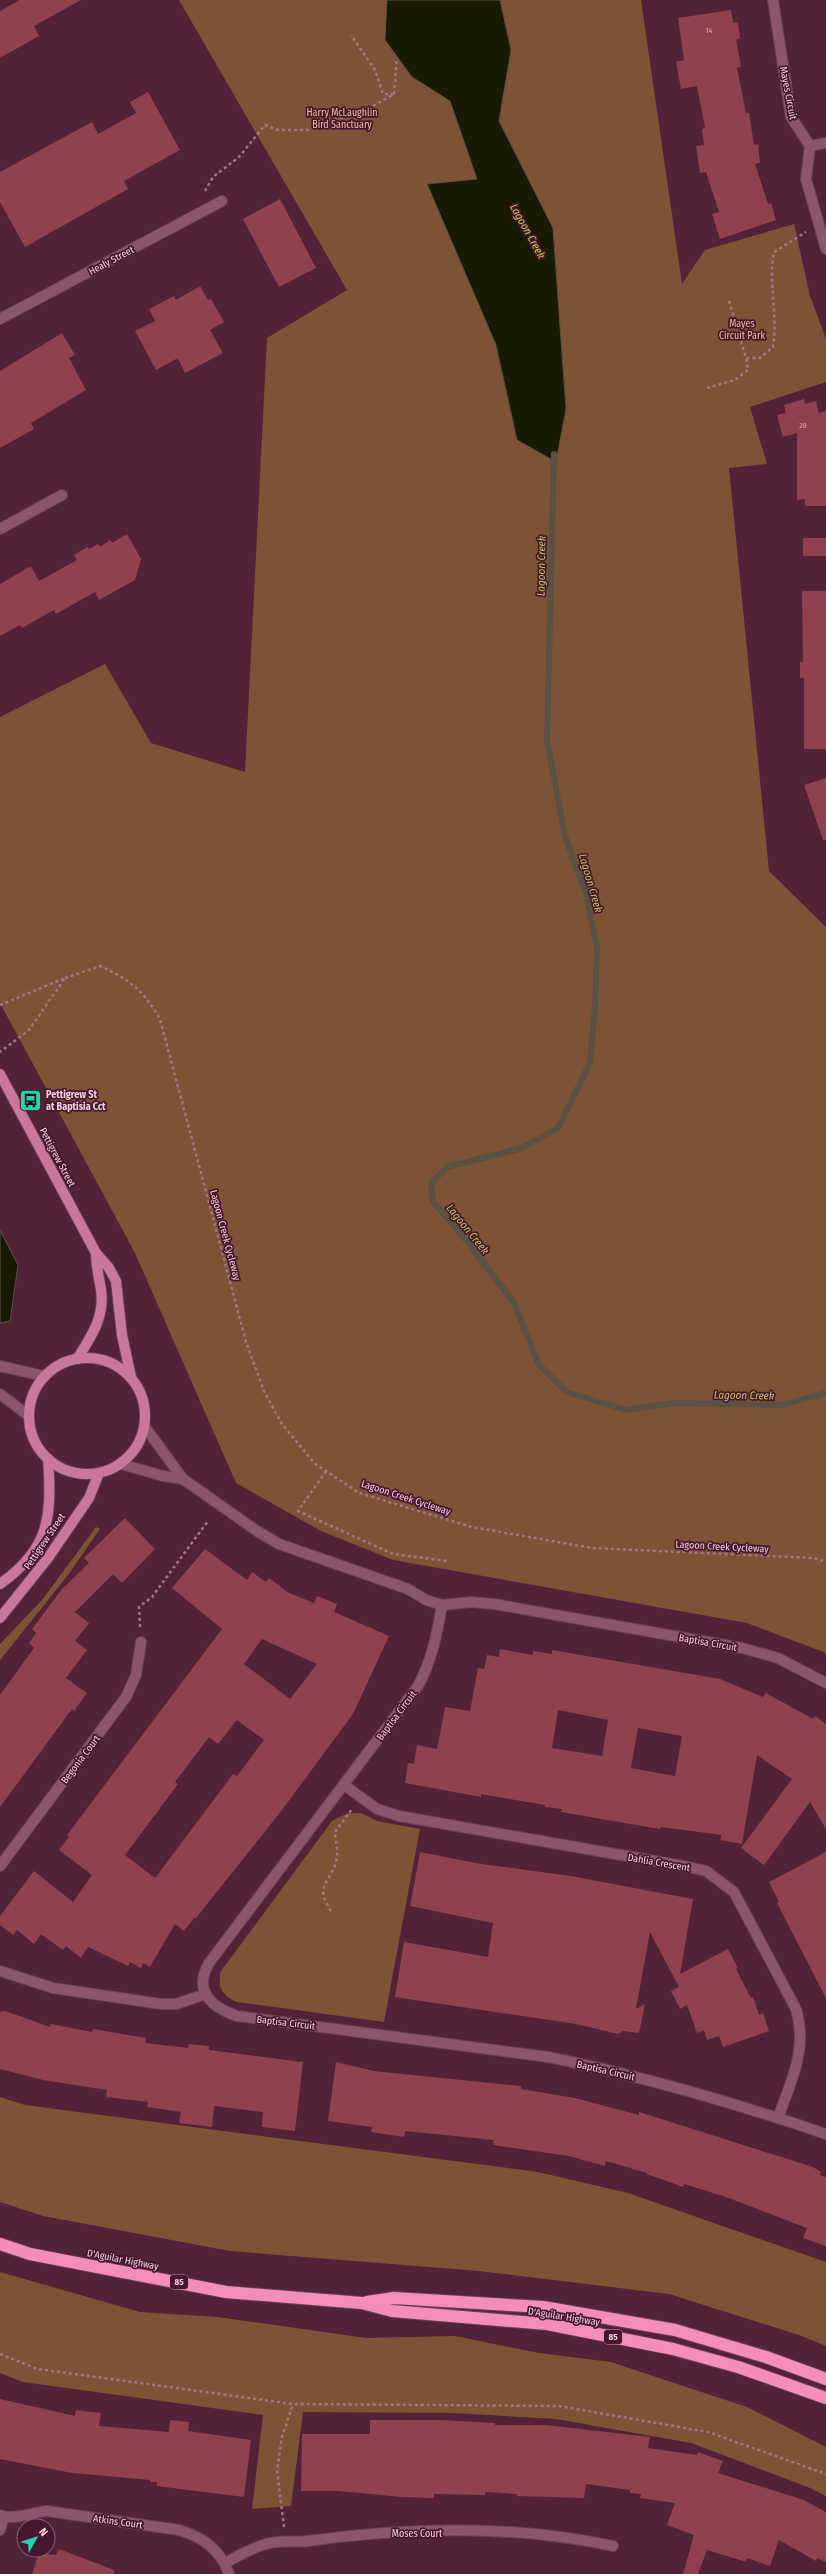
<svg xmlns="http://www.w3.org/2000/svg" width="826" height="2574" font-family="'Fira Sans Condensed',sans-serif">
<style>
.green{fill:#7e5234}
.water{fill:#181a03;stroke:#595144}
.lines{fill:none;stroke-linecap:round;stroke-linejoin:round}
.stream{stroke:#595144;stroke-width:6}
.building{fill:#8f424d;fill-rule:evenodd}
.minor-casing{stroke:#6a4054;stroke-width:12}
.major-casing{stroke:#6a4054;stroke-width:12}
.highway-casing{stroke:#6a4054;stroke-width:14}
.path{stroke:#a07789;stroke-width:2.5;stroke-dasharray:3 3;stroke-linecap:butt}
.minor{stroke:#8b556c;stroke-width:10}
.major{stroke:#ca779b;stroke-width:10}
.highway{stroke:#f48dba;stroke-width:12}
.labels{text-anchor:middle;stroke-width:3.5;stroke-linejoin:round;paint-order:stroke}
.number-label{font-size:8px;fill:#d8adb9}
.shield{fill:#46172e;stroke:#be99a8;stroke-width:1}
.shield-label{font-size:9px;font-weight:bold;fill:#f1d1dd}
.street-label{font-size:10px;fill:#f1d1dd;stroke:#46172e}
.park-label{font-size:10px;fill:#f4bc99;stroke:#46172e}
.poi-label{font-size:10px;font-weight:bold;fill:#f1d1dd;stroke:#46172e;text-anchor:start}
.water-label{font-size:11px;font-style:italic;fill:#bfc85b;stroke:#46172e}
</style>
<rect width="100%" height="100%" fill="#522238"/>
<!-- green -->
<g class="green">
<path d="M179,0H387L385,40L412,77L450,101L477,180L427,184L496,345L517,440L566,409L553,228L499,121L511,50L500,0H641L682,284L705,250L794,224L810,296L826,339V382L750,407L767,464L729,468L769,871L826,927V1653L747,1623L393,1560L321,1531L236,1483L135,1253L0,1003V717L105,664L151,743L245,772L267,338L347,290Z"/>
<path d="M96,1527L100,1529L68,1575L0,1660V1644L42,1600Z"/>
<path d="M348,1813H361L377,1821L420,1829L384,2022L237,2002C222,1996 217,1986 221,1971L332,1821Z"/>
<path d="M0,2097L25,2105L538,2172L628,2193L826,2262V2346L799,2335L669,2294L479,2271L230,2251L43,2216L0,2202Z"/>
<path d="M0,2272L140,2312L218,2317L366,2338L455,2336L539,2353L611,2362L747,2407L826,2447V2496L810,2488L691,2443L556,2419L453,2413L303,2412L291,2506L252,2509L263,2415L23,2382L0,2373Z"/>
</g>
<!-- water -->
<g class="water">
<path d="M387,0H500L511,50L499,121L553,228L566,409L556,462L517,440L496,345L427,184L477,179L450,101L412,77L385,40Z"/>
<path d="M0,1230L18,1265L10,1321L0,1323Z"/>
</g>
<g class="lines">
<!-- stream -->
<path class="stream" d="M554,454L547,741L565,836L585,891L597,947L595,1007L590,1063L558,1128L522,1148L447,1167L431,1183L433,1202L455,1226L514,1303L539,1365L567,1392L626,1410L674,1403L782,1405L826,1393"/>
</g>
<!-- building -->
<g class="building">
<path d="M20,0H81L34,26L39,36L0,58V11Z"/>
<path d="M731,10L733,23L738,22L740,38L736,39L741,67L737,68L746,113H749L754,145L758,144L760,163L755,164L768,204L771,203L776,220L720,239L712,214L719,212L706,172L700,173L696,146L704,145L702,129L705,128L697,86L681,89L676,62L684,60L678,18Z"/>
<path d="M148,92L180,150L124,181L128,189L25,247L0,202V172L92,122L98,134L136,113L130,102Z"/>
<path d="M280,199L316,268L279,287L243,219Z"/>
<path d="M200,286L208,300L211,299L224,322L210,330L223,353L185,373L178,358L156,370L135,331L155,321L149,309L174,296L176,300Z"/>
<path d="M62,333L75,355L69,358L86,390L31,423L34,429L0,448V371Z"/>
<path d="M804,399L805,404L816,401L819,413L826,411V506H805V499L797,500V433L783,437L777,415L786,413L784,405Z"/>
<path d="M127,534L141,559L135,580L99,600L95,592L56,614L54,610L22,628L20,625L0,636V584L31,566L39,581L77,560L74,555L87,547L89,549L98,544L100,547L110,540L112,543Z"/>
<rect x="803" y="538" width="23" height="18"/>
<path d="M802,591H826V749H804V678H800V662H803Z"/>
<path d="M826,778V840H823L804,785Z"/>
<path d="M125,1518L155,1549L122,1583L113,1574L75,1612L89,1623L75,1641L87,1650L66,1678L87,1693L74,1711L72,1709L0,1807V1695L34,1648L29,1643L36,1633L32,1629L62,1589L89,1563L84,1558Z"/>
<path d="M205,1549L247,1580L252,1572L266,1582L269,1578L289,1593L314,1603L317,1596L337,1604L334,1612L389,1636L353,1714L282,1810L196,1918L195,1917L184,1931L175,1924L150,1967L143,1963L141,1968L130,1962L128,1966L88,1947L81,1958L66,1946L63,1950L41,1934L34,1944L17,1930L13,1935L0,1925V1916L34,1871L73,1902L92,1875L59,1850L69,1837L67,1835L222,1629L172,1588ZM262,1639L317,1664L290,1699L244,1664ZM237,1720L264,1740L237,1776L233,1774L155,1878L125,1855L178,1784L175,1782L209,1737L218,1744Z"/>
<path d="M500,1649L533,1655V1651L552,1654V1650L720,1679L763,1697L766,1693L813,1719L815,1716L826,1724V1829L810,1802L764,1865L741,1848L792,1779L757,1755L742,1844L720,1840L722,1835L661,1827L660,1829L561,1812L562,1809L545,1807V1805L481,1794V1797L405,1783L408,1763L414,1764L417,1745L437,1749L445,1707L470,1711L478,1668L484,1669L487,1655L499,1657ZM558,1710L608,1720L602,1756L552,1748ZM638,1728L682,1736L675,1776L631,1768Z"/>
<path d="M420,1852L481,1864L571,1876L693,1899L680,1974L728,1949L738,1968L736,1969L751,1998L753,1997L759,2015L763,2013L769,2031L723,2047L719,2036L707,2040L704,2030L697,2033L687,2005L680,2009L671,1991L679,1987L650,1932L636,2009L645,2004L639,2033L623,2031L618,2034L576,2024L395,1997L404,1942L488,1957L493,1923L410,1906Z"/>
<path d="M826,1852V1998L777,1903L779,1902L769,1882Z"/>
<path d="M5,2011L50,2027L51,2024L92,2032L93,2029L146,2038L145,2043L188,2048L189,2044L209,2046V2050L303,2062L295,2131L262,2127L263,2112L214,2106L212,2127L179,2123L181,2112L147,2107L148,2102L106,2097L107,2090L43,2080L0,2069V2012Z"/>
<path d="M336,2062L374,2071L521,2086V2089L575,2098L639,2115V2112L813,2167L821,2172L820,2175L826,2177V2246L803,2238L807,2228L726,2197L684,2184L683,2187L647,2174V2173L606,2161L605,2166L569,2156L493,2145L494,2140L405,2131L404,2137L371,2132L372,2127L328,2121Z"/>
<path d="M0,2399L75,2416L76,2410L101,2413L99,2426L169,2432L170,2420L189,2422L188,2431L251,2440L244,2497L157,2486V2482H150V2480L72,2473L0,2459Z"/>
<path d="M370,2420H442L495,2423V2425H546L650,2437L648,2448L697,2455L698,2452L723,2461L718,2473L804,2500L826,2512V2562L817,2558L816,2561L779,2540L770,2566L747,2558L746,2562L707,2550L698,2574H683L694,2535L667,2525L675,2503L640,2498L641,2494L630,2493V2490L586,2484L584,2498L517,2496V2494L485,2492V2495L434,2494V2498L402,2497L338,2491H301L302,2434H370Z"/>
<path d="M59,2549L114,2570V2574H32L39,2553L56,2555Z"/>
</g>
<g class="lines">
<defs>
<g id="minor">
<path d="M773,0L791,117L810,146L806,179L826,249"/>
<path d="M810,146L826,143"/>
<path d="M0,319L222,201"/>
<path d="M0,529L62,495"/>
<path d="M0,1366L44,1376"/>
<path d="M0,1394L29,1416"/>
<path d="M145,1427L183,1479L257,1531L279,1544L408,1589L426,1600L442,1605L471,1602L494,1604L742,1648L778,1658L826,1683"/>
<path d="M121,1464L163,1476L183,1479"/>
<path d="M442,1605C437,1634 432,1660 418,1686L209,1963C193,1991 211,2007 237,2016L548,2057C642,2076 735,2103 826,2134"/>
<path d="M344,1785L377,1809L399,1816L689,1867L706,1871L734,1892L796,2009C808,2049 791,2081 778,2118"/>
<path d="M0,1866L126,1697L136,1675L141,1642"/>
<path d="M0,1971L53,1988L161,2004H176L206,1994"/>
<path d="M0,2515C12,2521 33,2512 47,2511L179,2530C203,2537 221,2550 229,2574"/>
<path d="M0,2530L4,2517"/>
<path d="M225,2563C238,2556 252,2548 266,2544C280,2539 294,2543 308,2541C407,2527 515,2525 613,2546"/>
</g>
<g id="major">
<path d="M0,1074L96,1253L109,1268L116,1281L122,1335L131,1377"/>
<circle cx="87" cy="1416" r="58"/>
<path d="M77,1359C91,1337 105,1317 101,1290C99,1277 96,1266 96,1253"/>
<path d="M0,1584C50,1549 52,1516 48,1459"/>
<path d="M0,1618L48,1558L89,1498L99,1473"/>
</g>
<g id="highway">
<path d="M0,2244L30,2254L226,2292L362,2303L392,2311L547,2324L673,2349L738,2367L826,2398"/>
<path d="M367,2302L394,2298L543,2307L675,2330L766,2357L826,2379"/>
</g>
</defs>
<!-- minor casing -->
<use href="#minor" class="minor-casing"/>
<!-- major casing -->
<use href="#major" class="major-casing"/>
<!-- highway casing -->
<use href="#highway" class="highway-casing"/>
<!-- path -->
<g class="path">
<path d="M394,94L397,58"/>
<path d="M205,191L213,177L239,157L265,125L278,130H310L336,119L364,111L394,94H383L375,70L351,35"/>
<path d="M729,301L746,358H760L773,347C778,314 768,283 774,252L806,232"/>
<path d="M707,388L735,380L748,370L746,358"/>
<path d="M65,978L100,966C130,980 143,990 160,1019L246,1342L264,1391L282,1424L314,1463L359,1493L472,1527L592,1548L814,1558L826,1562"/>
<path d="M0,1005L65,978L29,1030L0,1052"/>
<path d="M326,1471L298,1511L393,1554L447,1561"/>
<path d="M140,1627L139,1607L152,1597L208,1521"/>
<path d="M331,1911C312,1884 334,1881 337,1857C338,1849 335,1840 335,1832L352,1809"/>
<path d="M0,2354L38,2369L293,2404L559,2406L708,2432L826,2474"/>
<path d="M284,2527L277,2470L282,2437L293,2404"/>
</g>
<!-- minor -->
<use href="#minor" class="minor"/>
<!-- major -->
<use href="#major" class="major"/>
<!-- highway -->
<use href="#highway" class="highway"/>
</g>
<!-- icons -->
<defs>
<symbol id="bus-square" viewBox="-11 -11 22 22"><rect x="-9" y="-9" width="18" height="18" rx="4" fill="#23d5af" stroke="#46172e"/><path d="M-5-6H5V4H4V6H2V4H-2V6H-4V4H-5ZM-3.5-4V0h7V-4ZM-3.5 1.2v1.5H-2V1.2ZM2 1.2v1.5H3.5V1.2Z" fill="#111"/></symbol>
</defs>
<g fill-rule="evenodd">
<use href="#bus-square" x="18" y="1088" width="25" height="25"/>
</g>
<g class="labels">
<!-- number labels -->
<g class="number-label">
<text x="709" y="33">14</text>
<text x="803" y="428">28</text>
</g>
<!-- shield labels -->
<g class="shield">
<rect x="170" y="2275" width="18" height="14" rx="3"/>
<rect x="604" y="2330" width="18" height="14" rx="3"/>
</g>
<g class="shield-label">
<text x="179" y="2285">85</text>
<text x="613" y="2340">85</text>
</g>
<!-- street labels -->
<g class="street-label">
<text transform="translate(789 93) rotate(79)" y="4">Mayes Circuit</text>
<text transform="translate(111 260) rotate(-28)" y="4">Healy Street</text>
<text transform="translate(58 1157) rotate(62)" y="4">Pettigrew Street</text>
<text transform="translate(226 1235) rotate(75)" y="4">Lagoon Creek Cycleway</text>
<text transform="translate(406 1497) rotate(18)" y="4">Lagoon Creek Cycleway</text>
<text transform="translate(44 1541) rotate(-56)" y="4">Pettigrew Street</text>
<text transform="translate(722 1546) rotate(3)" y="4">Lagoon Creek Cycleway</text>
<text transform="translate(708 1642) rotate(10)" y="4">Baptisa Circuit</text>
<text transform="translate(396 1715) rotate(-53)" y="4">Baptisa Circuit</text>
<text transform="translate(80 1759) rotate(-53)" y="4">Begonia Court</text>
<text transform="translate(659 1862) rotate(10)" y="4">Dahlia Crescent</text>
<text transform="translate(286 2022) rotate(7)" y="4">Baptisa Circuit</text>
<text transform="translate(606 2070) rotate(13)" y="4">Baptisa Circuit</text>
<text transform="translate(123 2259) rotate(11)" y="4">D'Aguilar Highway</text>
<text transform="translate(564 2316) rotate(9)" y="4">D'Aguilar Highway</text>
<text transform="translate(118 2521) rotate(8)" y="4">Atkins Court</text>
<text x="417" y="2537">Moses Court</text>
</g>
<!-- park labels -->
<g class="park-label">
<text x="342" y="116">Harry McLaughlin<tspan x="342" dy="12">Bird Sanctuary</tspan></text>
<text x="742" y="327">Mayes<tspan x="742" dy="12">Circuit Park</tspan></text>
</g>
<!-- poi labels -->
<g class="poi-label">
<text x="46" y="1098">Pettigrew St<tspan x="46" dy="12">at Baptisia Cct</tspan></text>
</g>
<!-- water labels -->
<g class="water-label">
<text transform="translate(528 231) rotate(61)" y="4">Lagoon Creek</text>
<text transform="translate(541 566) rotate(-89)" y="4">Lagoon Creek</text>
<text transform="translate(591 883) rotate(74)" y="4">Lagoon Creek</text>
<text transform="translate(468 1229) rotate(51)" y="4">Lagoon Creek</text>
<text transform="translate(744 1395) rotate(1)" y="4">Lagoon Creek</text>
</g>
</g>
<!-- north arrow -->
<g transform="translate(36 2538) rotate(51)"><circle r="19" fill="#46172e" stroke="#8a6174"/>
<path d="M0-3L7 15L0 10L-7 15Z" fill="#23d5af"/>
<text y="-6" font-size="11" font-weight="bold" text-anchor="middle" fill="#f1d1dd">N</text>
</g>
</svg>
